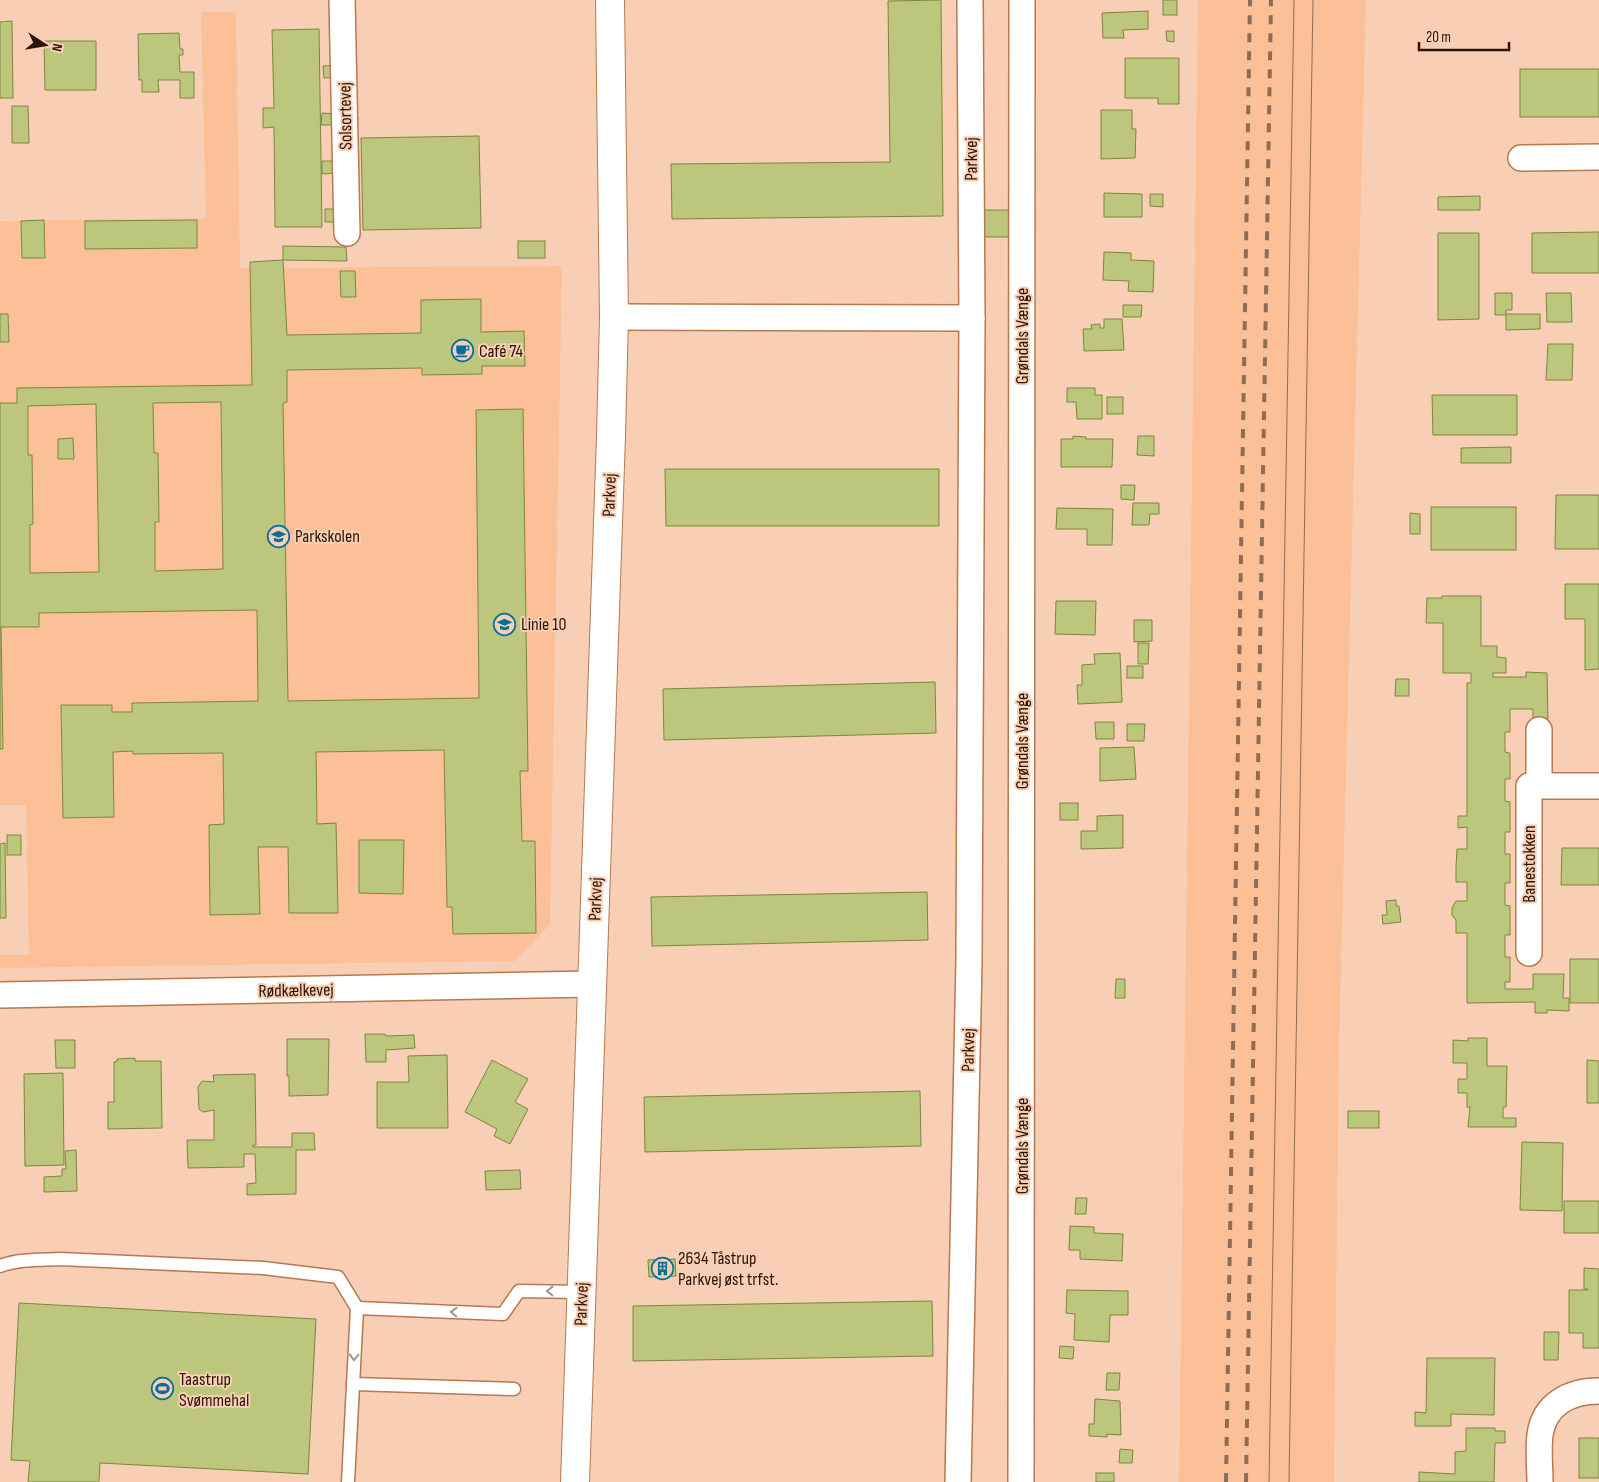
<svg xmlns="http://www.w3.org/2000/svg" width="1599" height="1482" font-family="'Sofia Sans Condensed',sans-serif">
<style>
.built{fill:#fbc098}
.building{fill:#bcc67c;stroke:#7d863d;fill-rule:evenodd}
.lines{fill:none;stroke-linecap:round;stroke-linejoin:round}
.lane-casing{stroke:#b7794d;stroke-width:15}
.street-casing{stroke:#b7794d;stroke-width:28}
.secondary-casing{stroke:#b7794d;stroke-width:30}
.lane{stroke:#fff;stroke-width:12}
.street{stroke:#fff;stroke-width:25}
.secondary{stroke:#fff;stroke-width:28}
.tram{stroke:#8e6d58;stroke-width:1}
.rail{stroke:#8e6d58;stroke-width:4;stroke-dasharray:9 9;stroke-linecap:butt}
.oneway{stroke:#a0958e}
.labels{text-anchor:middle;stroke-width:4;stroke-linejoin:round;paint-order:stroke}
.street-label{font-size:18px;fill:#2c1403;stroke:#f8cfb4}
.poi-label{font-size:18px;fill:#2c1403;stroke:#f8cfb4;text-anchor:start}
</style>
<rect width="100%" height="100%" fill="#f8cfb4"/>
<!-- built -->
<g class="built">
<path d="M1198,0H1366L1339,1045L1334,1482H1179Z"/>
<path d="M201,12H236L240,268L562,266L550,924L515,961L0,968V955H29L26,805H0V221L206,218Z"/>
</g>
<!-- building -->
<g class="building">
<path d="M941,0L943,216L672,219L671,164L890,162L888,1Z"/>
<rect x="1163" y="0" width="14" height="15"/>
<path d="M1148,11V29L1123,30L1124,38H1103L1102,13Z"/>
<path d="M12,21L13,98H0V22Z"/>
<path d="M319,29L322,227H275L274,127L263,128V108H274L272,30Z"/>
<path d="M1166,31H1174V42L1167,41Z"/>
<path d="M179,33L180,49H183V55H179L180,72H194V98H180V80H158L159,92H142V80H139L138,34Z"/>
<path d="M44,41H96V90H45Z"/>
<path d="M1125,58H1179V104H1158V98H1125Z"/>
<path d="M336,65L337,77L324,78L323,66Z"/>
<rect x="1520" y="69" width="79" height="48"/>
<path d="M12,106H28L29,143H12Z"/>
<path d="M1101,110H1132V129H1136L1135,158L1101,159Z"/>
<path d="M322,113L337,114V125H321Z"/>
<path d="M479,136L481,228L363,230L361,138Z"/>
<path d="M322,161H337V173L322,174Z"/>
<path d="M1104,193L1142,194V217H1104Z"/>
<path d="M1150,194H1163V207L1150,206Z"/>
<path d="M1480,196V210H1438V197Z"/>
<path d="M325,209H337L338,222H325Z"/>
<path d="M981,210H1011L1012,237H982Z"/>
<path d="M44,220L45,258H22L21,221Z"/>
<path d="M197,220V248L85,249V221Z"/>
<path d="M1599,232V273H1532V233Z"/>
<path d="M1438,233H1479V319L1438,320Z"/>
<rect x="518" y="241" width="27" height="17"/>
<path d="M283,246L346,247L347,261L283,260Z"/>
<path d="M1104,252L1131,253V260L1154,261L1153,292L1128,291L1129,281L1103,280Z"/>
<path d="M283,260L287,335L421,333V300L481,299V332L524,331L525,366H482V374L422,375V368L287,370V402L283,403L288,701L479,698L476,410L523,409L528,771H520L522,841H535L536,933L453,934L452,907H447L444,750L316,752L317,824L336,823L338,913H289L288,847H258L260,914L210,915L209,825L224,824L223,753L133,754V751L113,752L114,817L63,818L61,705H112V712H132V703L258,701L257,610L39,613V627H1L3,749H0V403H17V388L252,385L250,262ZM221,402L223,569L155,571V522H159L158,453H154L153,403ZM96,404L99,572L30,573V525L33,524L32,455H28V406Z"/>
<path d="M340,271H355L356,297H341Z"/>
<path d="M1495,293H1512V310H1506V314H1540V329L1506,330V315H1495Z"/>
<path d="M1546,293H1571L1572,322H1547Z"/>
<path d="M1123,305H1142L1141,317H1123Z"/>
<path d="M0,314H8L9,342H0Z"/>
<path d="M1104,319H1122L1124,350L1084,351L1083,329H1092L1091,325L1100,324V328H1104Z"/>
<path d="M1548,344H1573L1572,380H1546Z"/>
<path d="M1067,388H1095V395H1102V419H1077L1076,402H1067Z"/>
<path d="M1432,395H1517V435H1433Z"/>
<rect x="1107" y="397" width="16" height="17"/>
<path d="M1073,436L1086,437V439H1113L1112,467H1061V439H1073Z"/>
<path d="M1138,436H1154V456L1137,455Z"/>
<path d="M73,438L74,459H58V439Z"/>
<path d="M1511,447V463H1461V448Z"/>
<path d="M665,469H939V526H666Z"/>
<path d="M1121,485H1135L1134,500L1121,499Z"/>
<path d="M1556,495H1599V549H1555Z"/>
<path d="M1133,503H1159V514H1150L1149,525H1132Z"/>
<rect x="1431" y="507" width="85" height="43"/>
<path d="M1057,508L1113,509L1112,545H1087V529H1056Z"/>
<path d="M1410,513L1420,514V534H1410Z"/>
<path d="M1565,584H1599V669L1585,670V619H1565Z"/>
<path d="M1442,596H1481V646H1497V657L1506,658V673H1493V677H1526V672L1547,673L1548,719H1533V709H1510V732H1505V752L1510,753V779H1505V801L1510,802V832H1505V854H1510V883H1505V905L1510,906V935H1505V957H1510V982H1505V989H1533V974H1564L1563,998H1569V1011L1547,1010V1013H1535V1002L1467,1003V933H1456V920L1452,915V908L1456,901H1467V882H1456V867L1457,849H1467V827L1458,828V816H1467V683H1471V673H1443V623H1426L1427,598H1442Z"/>
<path d="M1056,601H1096L1095,635L1055,634Z"/>
<path d="M1134,620H1152V641L1134,642Z"/>
<path d="M1138,643H1149L1148,664H1138Z"/>
<path d="M1120,653L1122,702L1078,704L1077,685H1082V665L1095,664L1094,654Z"/>
<rect x="1127" y="666" width="16" height="12"/>
<path d="M1396,679H1409V696H1395Z"/>
<path d="M935,682L936,733L664,740L663,689Z"/>
<path d="M1095,722H1114V739H1096Z"/>
<path d="M1127,724H1145L1144,741H1127Z"/>
<path d="M1134,747L1136,779L1100,781V748Z"/>
<rect x="1060" y="803" width="18" height="17"/>
<path d="M1123,815V848L1081,849V831H1097V816Z"/>
<rect x="7" y="835" width="14" height="20"/>
<path d="M359,840H404L403,894L359,893Z"/>
<path d="M5,843L6,918H0V844Z"/>
<path d="M1562,848H1599V885H1561Z"/>
<path d="M927,892L928,940L652,946L651,897Z"/>
<path d="M1396,900V906H1399L1401,922L1383,924L1382,915H1387L1386,901Z"/>
<rect x="1570" y="959" width="29" height="44"/>
<path d="M1116,979H1125V998H1115Z"/>
<path d="M365,1034H385L386,1036L414,1035L415,1048L386,1050V1062H366Z"/>
<path d="M1468,1038H1487V1066H1507L1506,1107H1503V1118H1516V1127H1468L1470,1107H1467V1093H1458V1079H1467V1063H1453V1040L1468,1041Z"/>
<path d="M287,1039H329L328,1095L289,1096V1076H287Z"/>
<path d="M55,1040H75V1068H56Z"/>
<path d="M447,1055L448,1128H377V1082H409L408,1056Z"/>
<path d="M135,1058V1061H161L162,1128L108,1129V1102H114V1062L117,1061V1059Z"/>
<path d="M492,1060L528,1079L515,1102L528,1109L510,1144L494,1136L497,1129L465,1112Z"/>
<path d="M1587,1060L1599,1061V1103H1587Z"/>
<path d="M63,1073L64,1165L25,1166L24,1074Z"/>
<path d="M255,1074L256,1145H253V1147H292V1133H314L315,1150H296V1194L247,1195V1184L256,1183L255,1154H244V1167L188,1168L187,1140H214V1110L203,1112L199,1109L198,1087L202,1081L214,1082L213,1075Z"/>
<path d="M920,1091L921,1146L645,1152L644,1097Z"/>
<rect x="1348" y="1111" width="31" height="17"/>
<path d="M1522,1142L1563,1143L1562,1211L1520,1210Z"/>
<path d="M76,1150L77,1191L44,1192V1177L62,1176V1169H66L65,1151Z"/>
<path d="M520,1170L521,1189L486,1190L485,1171Z"/>
<path d="M1076,1198H1087L1086,1214H1075Z"/>
<rect x="1564" y="1201" width="35" height="32"/>
<path d="M1070,1226L1094,1227V1233L1123,1234L1122,1261L1080,1259V1250H1069Z"/>
<path d="M675,1259L676,1276L649,1277L648,1260Z"/>
<path d="M1584,1268L1599,1269V1348H1583V1333H1569V1290H1588V1289H1584Z"/>
<path d="M1067,1290L1128,1291V1315H1110L1109,1342L1074,1340L1075,1314L1066,1313Z"/>
<path d="M932,1301L933,1356L633,1361V1306Z"/>
<path d="M19,1303L316,1319L308,1474L100,1463L99,1482H28L30,1461L11,1460Z"/>
<path d="M1544,1332H1559L1558,1360H1544Z"/>
<path d="M1060,1346L1074,1347L1073,1359L1059,1358Z"/>
<path d="M1427,1358H1495L1494,1415L1451,1414V1426H1415V1412L1426,1413Z"/>
<path d="M1107,1373H1120L1119,1390H1106Z"/>
<path d="M1095,1399L1120,1401L1121,1435L1107,1434V1437L1089,1436V1424H1094Z"/>
<path d="M1466,1428H1495V1431H1505V1443H1495L1494,1482H1419V1472L1455,1474V1452L1466,1451Z"/>
<rect x="1579" y="1438" width="20" height="40"/>
<path d="M1120,1449L1133,1450L1132,1463H1119Z"/>
<rect x="1096" y="1473" width="18" height="9"/>
</g>
<g class="lines">
<defs>
<g id="lane">
<path d="M0,1266C19,1259 40,1260 60,1259L263,1268L338,1277L357,1308L348,1482"/>
<path d="M357,1308L503,1314L519,1291L581,1292"/>
<path d="M353,1384L514,1389"/>
</g>
<g id="street">
<path d="M342,0L347,233"/>
<path d="M1521,158L1599,157"/>
<path d="M614,317L972,318"/>
<path d="M1539,730V786"/>
<path d="M1529,953V786H1599"/>
<path d="M0,995L592,984"/>
<path d="M958,1482L969,960L972,318L970,0"/>
<path d="M1021,1482L1022,0"/>
<path d="M1540,1482C1540,1467 1538,1450 1540,1435C1544,1404 1570,1391 1599,1391"/>
</g>
<path id="secondary" d="M575,1482L611,436L614,317L610,0"/>
</defs>
<!-- lane casing -->
<use href="#lane" class="lane-casing"/>
<!-- street casing -->
<use href="#street" class="street-casing"/>
<!-- secondary casing -->
<use href="#secondary" class="secondary-casing"/>
<!-- lane -->
<use href="#lane" class="lane"/>
<!-- street -->
<use href="#street" class="street"/>
<!-- secondary -->
<use href="#secondary" class="secondary"/>
<!-- tram -->
<g class="tram">
<path d="M1269,1482L1294,0"/>
<path d="M1289,1482L1313,0"/>
</g>
<!-- rail -->
<g class="rail">
<path d="M1226,1482L1250,0"/>
<path d="M1246,1482L1271,0"/>
</g>
</g>
<!-- one-way arrows -->
<defs><path id="oneway-chevron" d="M-2-3.5L2.5 0L-2 3.5" fill="none" stroke-width="1.6" stroke-linecap="round" stroke-linejoin="round" transform="scale(1.25)"/></defs>
<g class="oneway">
<use href="#oneway-chevron" transform="translate(550 1291) rotate(-179)"/>
<use href="#oneway-chevron" transform="translate(454 1312) rotate(-178)"/>
<use href="#oneway-chevron" transform="translate(354 1357) rotate(92)"/>
</g>
<!-- icons -->
<defs>
<symbol id="cafe-ring" viewBox="-11 -11 22 22"><circle r="9.5" fill="#f8cfb4" stroke="#046f9c" stroke-width="1.5"/><path d="M-5.5-4.5H6V0H3Q3 3.5 0 3.5H-2.5Q-5.5 3.5-5.5 0ZM3-3.2v2h1.7v-2ZM-6 4.5H4V6H-6Z" fill="#046f9c"/></symbol>
<symbol id="school-ring" viewBox="-11 -11 22 22"><circle r="9.5" fill="#f8cfb4" stroke="#046f9c" stroke-width="1.5"/><path d="M0-5L7-2L0 1L-7-2ZM-4 1L0 2.5L4 1V4Q0 6-4 4Z" fill="#046f9c"/></symbol>
<symbol id="building-ring" viewBox="-11 -11 22 22"><circle r="9.5" fill="#f8cfb4" stroke="#046f9c" stroke-width="1.5"/><path d="M-4-6H4V6H1V3H-1V6H-4ZM-2.5-4.3h1.7v1.8h-1.7ZM.8-4.3h1.7v1.8H.8ZM-2.5-1h1.7V.8h-1.7ZM.8-1h1.7V.8H.8Z" fill="#046f9c"/></symbol>
<symbol id="stadium-ring" viewBox="-11 -11 22 22"><circle r="9.5" fill="#f8cfb4" stroke="#046f9c" stroke-width="1.5"/><path d="M0-5a6.5 5 0 1 0 0 10a6.5 5 0 1 0 0-10ZM-3.5-1.8h7v3.6h-7Z" fill="#046f9c"/></symbol>
</defs>
<g fill-rule="evenodd">
<use href="#cafe-ring" x="450" y="338" width="25" height="25"/>
<use href="#school-ring" x="266" y="524" width="25" height="25"/>
<use href="#school-ring" x="492" y="612" width="25" height="25"/>
<use href="#building-ring" x="650" y="1256" width="25" height="25"/>
<use href="#stadium-ring" x="150" y="1376" width="25" height="25"/>
</g>
<g class="labels">
<!-- street labels -->
<g class="street-label">
<text transform="translate(345 116) rotate(-91)" y="6">Solsortevej</text>
<text transform="translate(971 159) rotate(-90)" y="6">Parkvej</text>
<text transform="translate(1022 336) rotate(-90)" y="6">Grøndals Vænge</text>
<text transform="translate(609 495) rotate(-88)" y="6">Parkvej</text>
<text transform="translate(1022 741) rotate(-90)" y="6">Grøndals Vænge</text>
<text transform="translate(1529 864) rotate(-90)" y="6">Banestokken</text>
<text transform="translate(595 899) rotate(-88)" y="6">Parkvej</text>
<text transform="translate(296 990) rotate(-1)" y="6">Rødkælkevej</text>
<text transform="translate(968 1050) rotate(-89)" y="6">Parkvej</text>
<text transform="translate(1022 1146) rotate(-90)" y="6">Grøndals Vænge</text>
<text transform="translate(581 1304) rotate(-88)" y="6">Parkvej</text>
</g>
<!-- poi labels -->
<g class="poi-label">
<text x="479" y="357">Café 74</text>
<text x="295" y="542">Parkskolen</text>
<text x="521" y="630">Linie 10</text>
<text x="678" y="1264">2634 Tåstrup<tspan x="678" dy="21">Parkvej øst trfst.</tspan></text>
<text x="179" y="1385">Taastrup<tspan x="179" dy="21">Svømmehal</tspan></text>
</g>
</g>
<!-- north arrow -->
<g transform="translate(45 45) rotate(102)" stroke="#f8cfb4" stroke-width="4" paint-order="stroke">
<path d="M0-4L9 19L0 12L-9 19Z" fill="#2c1403"/>
<text y="-8" font-size="14" font-weight="bold" text-anchor="middle" fill="#2c1403">N</text>
</g>
<!-- scale -->
<path d="M1419 42v8h90v-8" fill="none" stroke="#2c1403" stroke-width="2.5"/>
<text x="1426" y="42" font-size="15" fill="#2c1403" stroke="#f8cfb4" stroke-width="4" paint-order="stroke">20 m</text>
</svg>
